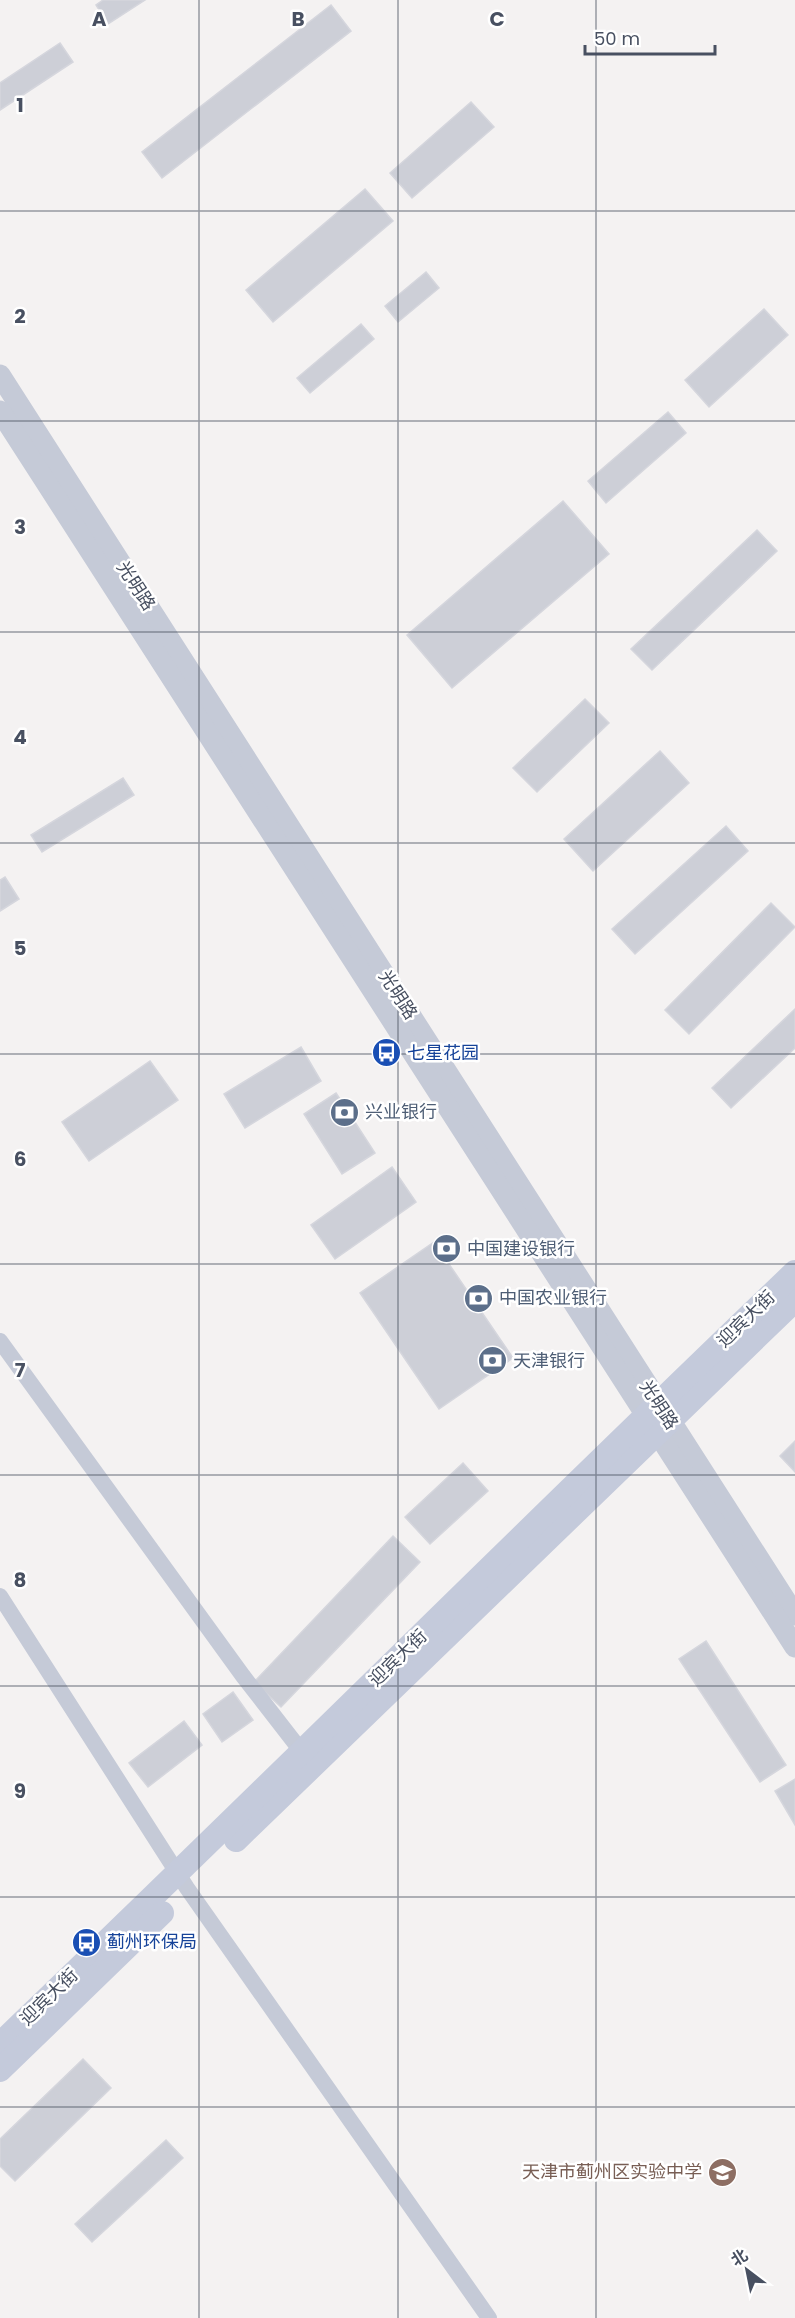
<svg xmlns="http://www.w3.org/2000/svg" width="795" height="2318" font-family="Poppins,'Noto Sans SC',sans-serif">
<style>
.building{fill:#cdcfd7;stroke:#d5d6dd;stroke-width:1.5}
.lines{fill:none;stroke-linecap:round;stroke-linejoin:round}
.minor{stroke:#c5cad7;stroke-width:16}
.tertiary{stroke:#c5cad7;stroke-width:21}
.secondary{stroke:#c4cadb;stroke-width:24}
.grid{fill:none;stroke:#485061;stroke-width:1.5;stroke-opacity:0.55}
.labels{text-anchor:middle;stroke-width:5;stroke-linejoin:round;paint-order:stroke}
.street-label{font-size:18px;fill:#485061;stroke:#fff}
.transit-label{font-size:18px;fill:#164399;stroke:#fff;text-anchor:start}
.service-label{font-size:18px;fill:#4e5e75;stroke:#fff;text-anchor:start}
.education-label{font-size:18px;fill:#785e54;stroke:#fff;text-anchor:end}
.grid-label{font-size:20px;text-anchor:middle;font-weight:bold;fill:#485061;stroke:#fff;stroke-width:5;stroke-linejoin:round;paint-order:stroke}
</style>
<rect width="100%" height="100%" fill="#f4f2f2"/>
<!-- building -->
<g class="building">
<path d="M103,0H145L108,24L96,5Z"/>
<path d="M331,5L351,31L162,178L142,152Z"/>
<path d="M60,43L73,62L0,110V83Z"/>
<path d="M471,102L494,127L412,198L390,173Z"/>
<path d="M365,189L393,221L273,322L246,290Z"/>
<path d="M426,272L439,288L398,322L385,306Z"/>
<path d="M764,309L788,335L709,407L685,380Z"/>
<path d="M361,324L374,339L310,393L297,378Z"/>
<path d="M668,412L686,433L606,503L588,481Z"/>
<path d="M563,501L609,554L452,688L407,635Z"/>
<path d="M757,530L777,551L652,670L631,649Z"/>
<path d="M585,699L609,723L537,792L513,768Z"/>
<path d="M660,751L689,783L593,871L564,839Z"/>
<path d="M123,778L134,795L42,852L31,835Z"/>
<path d="M726,826L748,851L635,954L612,929Z"/>
<path d="M5,877L19,899L0,911V880Z"/>
<path d="M771,903L795,927L689,1034L665,1010Z"/>
<path d="M795,1009V1048L731,1108L712,1088Z"/>
<path d="M301,1047L321,1081L245,1128L224,1094Z"/>
<path d="M150,1061L178,1100L89,1161L62,1122Z"/>
<path d="M336,1093L375,1153L342,1174L304,1114Z"/>
<path d="M392,1167L416,1202L335,1259L311,1225Z"/>
<path d="M434,1242L513,1358L439,1409L360,1293Z"/>
<path d="M795,1441V1472L780,1456Z"/>
<path d="M463,1463L488,1491L430,1544L405,1517Z"/>
<path d="M393,1536L420,1562L281,1707L254,1682Z"/>
<path d="M706,1641L786,1765L760,1782L679,1659Z"/>
<path d="M233,1692L253,1720L222,1742L203,1714Z"/>
<path d="M184,1721L202,1745L148,1787L129,1763Z"/>
<path d="M795,1779V1825L775,1791Z"/>
<path d="M83,2059L111,2088L15,2181L0,2166V2139Z"/>
<path d="M166,2140L183,2158L92,2242L75,2224Z"/>
</g>
<g class="lines">
<!-- minor -->
<g class="minor">
<path d="M0,1341L243,1676L302,1752"/>
<path d="M0,1596L187,1888L489,2318"/>
</g>
<!-- tertiary -->
<g class="tertiary">
<path d="M0,375L795,1615"/>
<path d="M0,411L795,1647"/>
</g>
<!-- secondary -->
<g class="secondary">
<path d="M236,1840L795,1300"/>
<path d="M0,2044C267,1789 528,1527 795,1272"/>
<path d="M0,2070L162,1913"/>
</g>
</g>
<!-- grid -->
<path class="grid" d="M199,0V2318M398,0V2318M596,0V2318M0,211H795M0,421H795M0,632H795M0,843H795M0,1054H795M0,1264H795M0,1475H795M0,1686H795M0,1897H795M0,2107H795"/>
<!-- icons -->
<defs>
<symbol id="bus-disc" viewBox="-11 -11 22 22"><circle r="9.5" fill="#1a4fb4" stroke="#fff"/><path d="M-5-6H5V4H4V6H2V4H-2V6H-4V4H-5ZM-3.5-4V0h7V-4ZM-3.5 1.2v1.5H-2V1.2ZM2 1.2v1.5H3.5V1.2Z" fill="#fff"/></symbol>
<symbol id="bank-disc" viewBox="-11 -11 22 22"><circle r="9.5" fill="#5c6f8a" stroke="#fff"/><path d="M-6-4H6V4H-6ZM0-2.3a2.3 2.3 0 1 0 0 4.6a2.3 2.3 0 1 0 0-4.6Z" fill="#fff"/></symbol>
<symbol id="school-disc" viewBox="-11 -11 22 22"><circle r="9.5" fill="#8d6e63" stroke="#fff"/><path d="M0-5L7-2L0 1L-7-2ZM-4 1L0 2.5L4 1V4Q0 6-4 4Z" fill="#fff"/></symbol>
</defs>
<g fill-rule="evenodd">
<use href="#bus-disc" x="370" y="1036" width="33" height="33"/>
<use href="#bank-disc" x="328" y="1096" width="33" height="33"/>
<use href="#bank-disc" x="430" y="1232" width="33" height="33"/>
<use href="#bank-disc" x="462" y="1282" width="33" height="33"/>
<use href="#bank-disc" x="476" y="1344" width="33" height="33"/>
<use href="#bus-disc" x="70" y="1926" width="33" height="33"/>
<use href="#school-disc" x="706" y="2156" width="33" height="33"/>
</g>
<g class="labels">
<!-- street labels -->
<g class="street-label">
<text transform="translate(136 586) rotate(57)" y="6">光明路</text>
<text transform="translate(398 995) rotate(57)" y="6">光明路</text>
<text transform="translate(746 1319) rotate(-44)" y="6">迎宾大街</text>
<text transform="translate(659 1405) rotate(57)" y="6">光明路</text>
<text transform="translate(398 1658) rotate(-44)" y="6">迎宾大街</text>
<text transform="translate(49 1997) rotate(-44)" y="6">迎宾大街</text>
</g>
<!-- transit labels -->
<g class="transit-label">
<text x="407" y="1059">七星花园</text>
<text x="107" y="1948">蓟州环保局</text>
</g>
<!-- service labels -->
<g class="service-label">
<text x="365" y="1118">兴业银行</text>
<text x="467" y="1255">中国建设银行</text>
<text x="499" y="1304">中国农业银行</text>
<text x="513" y="1367">天津银行</text>
</g>
<!-- education labels -->
<g class="education-label">
<text x="702" y="2178">天津市蓟州区实验中学</text>
</g>
</g>
<g class="grid-label">
<text x="99" y="26">A</text>
<text x="298" y="26">B</text>
<text x="497" y="26">C</text>
<text x="20" y="112">1</text>
<text x="20" y="323">2</text>
<text x="20" y="534">3</text>
<text x="20" y="744">4</text>
<text x="20" y="955">5</text>
<text x="20" y="1166">6</text>
<text x="20" y="1377">7</text>
<text x="20" y="1587">8</text>
<text x="20" y="1798">9</text>
</g>
<!-- north arrow -->
<g transform="translate(747 2270) rotate(328)" stroke="#ffffff" stroke-width="4.5" paint-order="stroke">
<path d="M0-4.5L10 22L0 15L-10 22Z" fill="#485061"/>
<text y="-9" font-size="16" font-weight="bold" text-anchor="middle" fill="#485061">北</text>
</g>
<!-- scale -->
<path d="M585 45v9h130v-9" fill="none" stroke="#485061" stroke-width="3"/>
<text x="594" y="45" font-size="18" fill="#485061" stroke="#ffffff" stroke-width="4.5" paint-order="stroke">50 m</text>
</svg>
